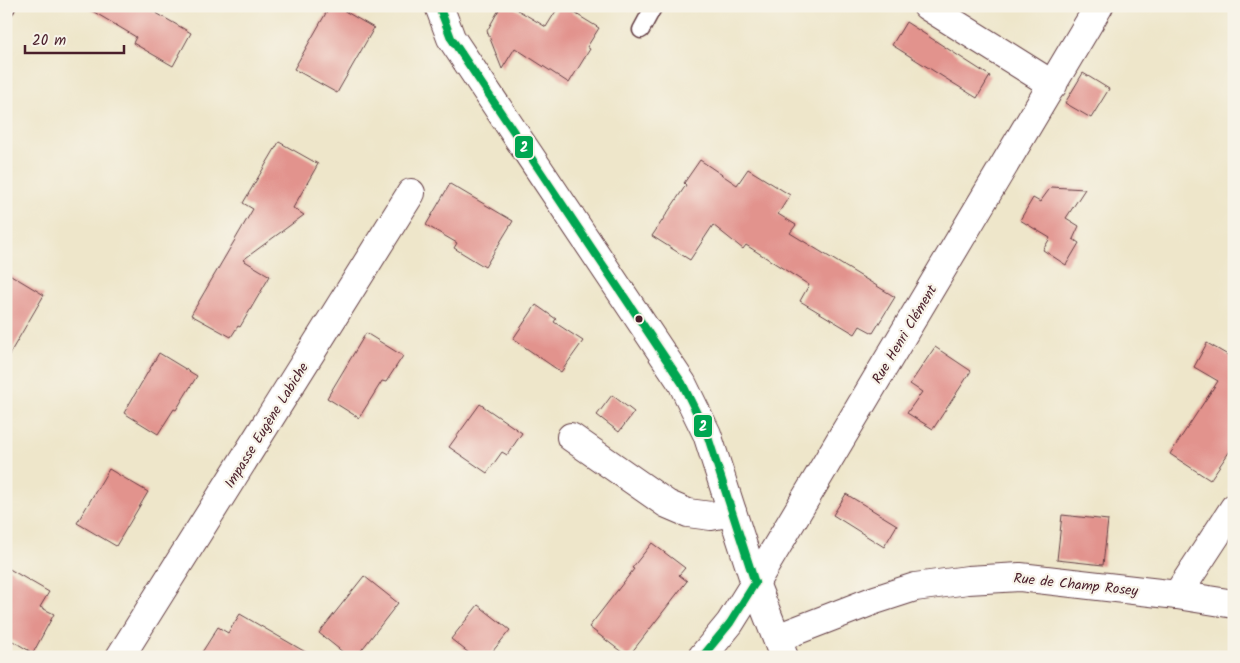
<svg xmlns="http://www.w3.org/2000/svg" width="1240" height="663" font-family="Kalam,sans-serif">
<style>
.building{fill:#e2938d}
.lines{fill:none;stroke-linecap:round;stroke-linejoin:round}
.lane-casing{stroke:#633d43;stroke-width:19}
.street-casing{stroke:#633d43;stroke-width:30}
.secondary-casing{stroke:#633d43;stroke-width:30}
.lane{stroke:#fff;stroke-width:16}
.street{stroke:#fff;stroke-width:28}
.secondary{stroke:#fff;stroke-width:28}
.bus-1-casing{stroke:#f7f3e8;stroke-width:11}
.bus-1{stroke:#00a651;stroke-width:8}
.bus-dot{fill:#4a1f2b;stroke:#f7f3e8;stroke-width:2}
.labels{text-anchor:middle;stroke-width:4.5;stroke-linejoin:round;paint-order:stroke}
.street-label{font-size:14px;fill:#4a1f2b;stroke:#f7f3e8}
.line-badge{stroke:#f7f3e8;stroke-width:2}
.badge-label{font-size:14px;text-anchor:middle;font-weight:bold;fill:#fff}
</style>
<rect width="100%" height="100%" fill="#f7f3e8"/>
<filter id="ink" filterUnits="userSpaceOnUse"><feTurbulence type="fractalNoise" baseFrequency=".02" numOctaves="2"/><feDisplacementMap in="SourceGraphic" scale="10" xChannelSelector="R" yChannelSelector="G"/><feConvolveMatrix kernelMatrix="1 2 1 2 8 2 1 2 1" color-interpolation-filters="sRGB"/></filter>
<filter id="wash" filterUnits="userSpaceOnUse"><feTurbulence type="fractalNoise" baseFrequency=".0096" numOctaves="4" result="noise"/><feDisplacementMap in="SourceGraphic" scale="20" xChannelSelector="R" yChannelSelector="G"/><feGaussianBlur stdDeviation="1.12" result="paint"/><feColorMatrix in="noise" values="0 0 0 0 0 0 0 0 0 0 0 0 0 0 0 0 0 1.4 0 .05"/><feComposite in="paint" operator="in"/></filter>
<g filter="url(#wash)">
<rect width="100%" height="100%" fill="#eee6ca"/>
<g id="blocks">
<!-- building -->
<g class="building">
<path d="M84,6H144L191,33L173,66L133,43L136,37Z"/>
<path d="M330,6H336L374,28L337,93L294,69Z"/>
<path d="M501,6H511L546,27L559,6H563L599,28L587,47L590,49L569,83L515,48L502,69L487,31Z"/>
<path d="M906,22L990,76L977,98L892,45Z"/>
<path d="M1083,73L1109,89L1091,118L1065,103Z"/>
<path d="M279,142L318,164L293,208L304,215L243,260L270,276L240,327L238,326L231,337L191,315L253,209L243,203Z"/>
<path d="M700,160L737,185L748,169L790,195L778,214L796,225L790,233L895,297L873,333L860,326L855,334L800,301L809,285L746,245L743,249L713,225L690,260L652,236L686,185L684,183Z"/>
<path d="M450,184L513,221L485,267L454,248L457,243L426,225Z"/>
<path d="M1051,187L1085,189L1066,218L1079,226L1073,239L1079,243L1066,265L1043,250L1050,238L1020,220L1033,198L1040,202Z"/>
<path d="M6,272L44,295L6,360Z"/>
<path d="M536,305L556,319L554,322L583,341L561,372L513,339Z"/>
<path d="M366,333L403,356L386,382L382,381L359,418L327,398Z"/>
<path d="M1207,343L1233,358L1234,357V445L1210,480L1170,454L1218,381L1194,367Z"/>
<path d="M935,347L971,371L933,429L907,413L922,392L910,384Z"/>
<path d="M159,353L197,376L176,410L174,409L158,434L124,413Z"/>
<path d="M612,395L634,412L619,432L597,415Z"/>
<path d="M480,404L522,433L507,455L502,452L487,473L449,447Z"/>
<path d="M109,469L148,492L116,546L77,523Z"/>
<path d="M846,494L897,525L884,547L833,515Z"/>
<path d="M1062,515L1108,520L1103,565L1057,560Z"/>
<path d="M652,543L685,568L679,575L687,581L628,657L589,627L634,569L632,568Z"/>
<path d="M6,567L49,592L40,607L54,614L33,653L6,637Z"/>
<path d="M364,576L398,603L356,657H349L319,633Z"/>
<path d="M478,605L510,630L488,657H474L451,639Z"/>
<path d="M240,614L314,657H199L218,627L228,633Z"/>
</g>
</g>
</g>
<g filter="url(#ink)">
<use href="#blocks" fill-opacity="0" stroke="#633d43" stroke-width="1"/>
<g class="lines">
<defs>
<g id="lane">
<path d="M6,8L7,6"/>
<path d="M641,30L654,6"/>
</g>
<g id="street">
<path d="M927,6L1053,85"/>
<path d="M571,437L667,504L688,513L711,516L732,512"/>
<path d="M1177,595L1234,508"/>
<path d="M777,638L875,600L915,587L968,580L1020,577L1177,595L1234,604"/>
<path d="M120,657L411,193"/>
<path d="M702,657L730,623L755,583L1099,6"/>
</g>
<path id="secondary" d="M439,6L451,38L682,383L707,434L755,583L784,657"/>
</defs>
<!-- lane casing -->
<use href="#lane" class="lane-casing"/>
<!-- street casing -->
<use href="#street" class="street-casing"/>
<!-- secondary casing -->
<use href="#secondary" class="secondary-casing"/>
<!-- lane -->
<use href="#lane" class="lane"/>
<!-- street -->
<use href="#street" class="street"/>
<!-- secondary -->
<use href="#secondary" class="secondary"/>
<defs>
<g id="bus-1">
<path d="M439,6L451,38L682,383L707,434L755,583"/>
<path d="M702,657L730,623L755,583"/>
</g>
</defs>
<!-- bus-1 casing -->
<use href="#bus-1" class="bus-1-casing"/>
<!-- bus-1 -->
<use href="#bus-1" class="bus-1"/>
</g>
</g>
<!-- markers -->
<circle class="bus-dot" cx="639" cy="319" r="4.5"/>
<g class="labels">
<!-- street labels -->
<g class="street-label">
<text transform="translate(904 334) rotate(-59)" y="5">Rue Henri Clément</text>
<text transform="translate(266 425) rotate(-58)" y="5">Impasse Eugène Labiche</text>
<text transform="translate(1076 584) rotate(6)" y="5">Rue de Champ Rosey</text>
</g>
</g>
<g class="line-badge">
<rect x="514" y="135" width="20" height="24" rx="5" fill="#00a651"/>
<rect x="693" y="414" width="20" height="24" rx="5" fill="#00a651"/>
</g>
<g class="badge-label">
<text x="524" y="152">2</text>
<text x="703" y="431">2</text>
</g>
<!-- margin -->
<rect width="1240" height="663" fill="none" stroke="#f7f3e8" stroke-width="25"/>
<!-- scale -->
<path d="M25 45v8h99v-8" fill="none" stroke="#4a1f2b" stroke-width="2.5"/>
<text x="32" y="45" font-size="15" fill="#4a1f2b" stroke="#f7f3e8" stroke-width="4" paint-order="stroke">20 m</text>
</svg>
